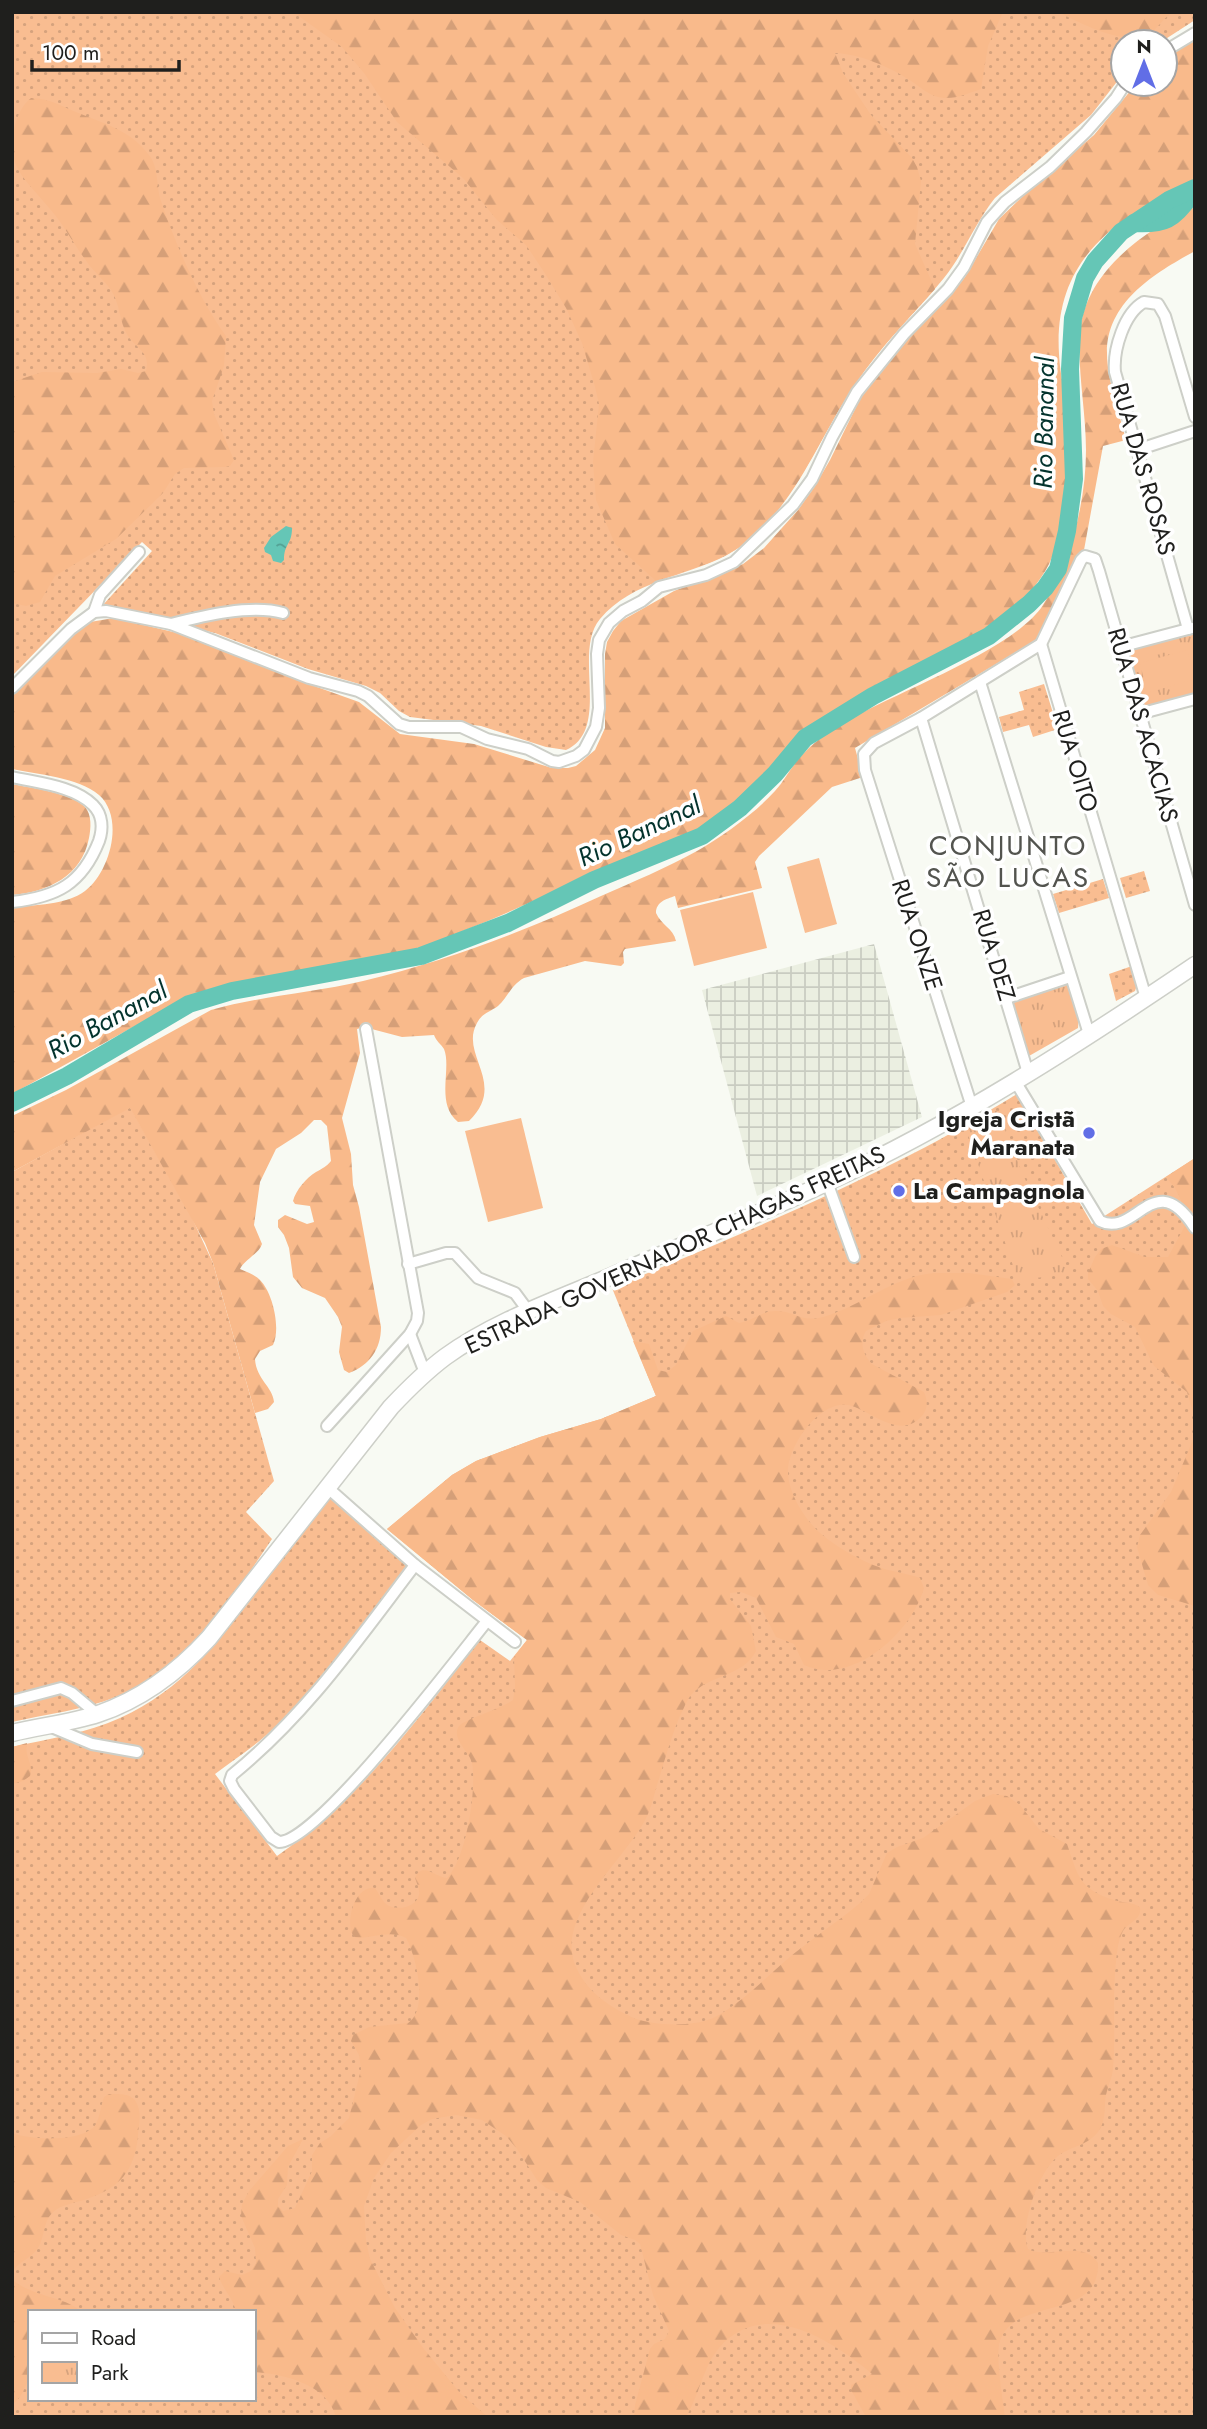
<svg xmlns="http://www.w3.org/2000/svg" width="1207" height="2429" font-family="Jost,sans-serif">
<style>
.industrial{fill:url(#industrial-grid)}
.grass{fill:url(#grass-dots);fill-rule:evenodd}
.forest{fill:url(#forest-firs)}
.park{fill:url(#park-tufts)}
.pitch{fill:#f9bd91}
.water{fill:url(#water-ripples)}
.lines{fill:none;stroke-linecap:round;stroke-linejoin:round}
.river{stroke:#65c6b6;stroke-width:18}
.minor-casing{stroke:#cdcfc8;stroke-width:14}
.secondary-casing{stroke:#cdcfc8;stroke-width:19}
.minor{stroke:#fff;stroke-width:10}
.secondary{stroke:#fff;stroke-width:16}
.poi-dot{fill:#616ee6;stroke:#fff;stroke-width:2.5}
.labels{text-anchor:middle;stroke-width:7;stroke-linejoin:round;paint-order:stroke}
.street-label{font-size:24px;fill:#1f1f1d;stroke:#fff}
.poi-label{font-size:24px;font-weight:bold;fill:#1f1f1d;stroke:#fff;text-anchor:end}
.water-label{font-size:26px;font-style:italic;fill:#03332d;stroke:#fff}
.quarter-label{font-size:28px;letter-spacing:2px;fill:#53544f;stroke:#fff}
</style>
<defs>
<pattern id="industrial-grid" width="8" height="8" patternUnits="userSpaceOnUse" patternTransform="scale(1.75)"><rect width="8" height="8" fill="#ebefe1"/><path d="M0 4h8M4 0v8" fill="none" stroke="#c9ccc1"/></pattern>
<pattern id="grass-dots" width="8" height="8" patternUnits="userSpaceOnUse" patternTransform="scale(1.75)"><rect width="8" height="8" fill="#f9bd91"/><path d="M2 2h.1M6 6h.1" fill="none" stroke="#d5a27d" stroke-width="1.8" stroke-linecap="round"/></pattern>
<pattern id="forest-firs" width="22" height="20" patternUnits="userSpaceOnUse" patternTransform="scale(1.75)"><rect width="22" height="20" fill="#f9ba8b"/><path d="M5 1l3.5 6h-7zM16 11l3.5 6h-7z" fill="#d59f78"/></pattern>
<pattern id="park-tufts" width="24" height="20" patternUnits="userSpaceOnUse" patternTransform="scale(1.75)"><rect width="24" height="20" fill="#f9bd91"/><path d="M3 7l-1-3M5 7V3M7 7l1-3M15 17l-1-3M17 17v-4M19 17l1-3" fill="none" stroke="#d5a27d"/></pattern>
<pattern id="water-ripples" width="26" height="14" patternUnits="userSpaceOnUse" patternTransform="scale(1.75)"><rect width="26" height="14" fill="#65c6b6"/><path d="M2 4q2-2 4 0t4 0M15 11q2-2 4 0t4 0" fill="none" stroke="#53a093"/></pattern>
</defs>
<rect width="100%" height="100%" fill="#f8faf3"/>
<!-- industrial -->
<path class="industrial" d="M874,944L922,1117L757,1196L702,990Z"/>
<!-- grass -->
<g class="grass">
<path d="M12,12H1195V20L1161,42H1123V74L1091,115L995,198C975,223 964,253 944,278C915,314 880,345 855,384C822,433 803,486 760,529C750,539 739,548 727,555C685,577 633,580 600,619C572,652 612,729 566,750L546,747L481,726L410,717L399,711L380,693L366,686L308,669L215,633L102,606L152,551L142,542L12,676Z"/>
<path d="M1044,684L1058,729L1033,737L1029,725L1003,732L999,717L1024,710L1019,692Z"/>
<path d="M1144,871L1150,891L1126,898L1120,878Z"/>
<path d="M1103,879L1109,898L1059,913L1053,894Z"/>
<path d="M1132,966L1137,985L1135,991L1116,1001L1109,974Z"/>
<path d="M1017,1094L1092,1224L1195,1158V2417H12V1747C48,1739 87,1733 120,1718C183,1689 215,1645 256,1593C281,1561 306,1529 332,1496L408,1564C366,1620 325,1678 275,1727C257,1745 235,1759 215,1774L277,1856C363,1797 416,1720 480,1640L510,1661L527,1640L473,1600L387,1529L452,1475L476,1461L540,1437L601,1419L656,1396L612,1288C712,1246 813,1205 910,1155C947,1137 982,1115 1017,1094ZM30,2312H254V2399H30Z"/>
<path d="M130,1107L191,1216L213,1263L274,1481L246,1512L272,1539C231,1600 187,1668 116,1697C83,1710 47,1714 12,1722V1172Z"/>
</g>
<!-- forest -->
<g class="forest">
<path d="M293,12H1003L988,46L981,89C969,93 956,99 944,98C930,97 922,88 911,81C890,67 860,54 835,53L843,73L871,115L912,158L917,167L921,181L915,244L935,289C908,319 879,349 856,383C819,436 798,503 744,544C719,563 685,570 656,581L615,544L596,500L593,462L599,404L595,387L582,343L566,308L544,272L526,245L496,219L463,178L397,122L364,73L342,47Z"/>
<path d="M1058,12H1174C1163,17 1159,28 1149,34C1125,47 1080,23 1058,12Z"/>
<path d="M1195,39V181C1117,217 1053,258 1059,354C1060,376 1066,397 1068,418C1070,449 1069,482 1063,512C1059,536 1055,559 1040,579C1002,634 937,656 880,686C861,695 842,707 823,717C801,730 789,748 772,767C748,792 720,820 689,836C654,855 613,866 576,882C538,899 501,916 463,931C450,936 437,943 423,947C347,970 266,969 191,995L12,1094V907C35,905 66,905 85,891C110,872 125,818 99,795C78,777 39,775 12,769V696L77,631L90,622L114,618L186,635L317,687L359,702L400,734L474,744L552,768H568L576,766L595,750L605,728V654L607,642L613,631L621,621L674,591L743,564L764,548L798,510L815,486L830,460L860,399L897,349L950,296L965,277L999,219L1024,195L1094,135L1136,84H1165V57Z"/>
<path d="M31,98C51,98 64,108 81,114C108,125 131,131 149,155C159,167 156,186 161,201C175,243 200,301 226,336L224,366L212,401L214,414L234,460L230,466L225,467L184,468L175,474L163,493L116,539L55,576L40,602L26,606L12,603V382L42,372L97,373L121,369L138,373L146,371C151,353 136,348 128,336C119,322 120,303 111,290C104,280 94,272 87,262C74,245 64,225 50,209C27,180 4,167 15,125C18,115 22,105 31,98Z"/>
<path d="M1195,207V251C1155,273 1106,302 1107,354C1107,378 1120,415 1126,440L1103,446L1084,550L1040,638L855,748L863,777L832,787L759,856L755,862L762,888L678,908L675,896C666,899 656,902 656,913C661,925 673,928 676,941L625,949L623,952L624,963L621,966L585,961L524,978C511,985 508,997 498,1006C490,1012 482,1013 477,1023C459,1055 508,1083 469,1121L458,1122C435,1103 452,1069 444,1049C441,1044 436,1041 434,1035L402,1037L364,1027L357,1029L360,1053L342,1118L351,1154L353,1185L359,1207L381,1327C381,1349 370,1365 349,1373L344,1370L339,1352L342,1327L338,1317L325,1298L302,1288L293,1277L289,1248L284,1235L278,1227V1220L285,1215L307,1224L314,1222L310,1206L295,1204L293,1201C296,1190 306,1178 316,1172C323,1168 326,1167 331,1161L327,1126L321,1120H314L301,1133L276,1149L260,1182L254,1225L262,1244C258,1255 246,1258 240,1269C247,1272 255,1275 260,1280C273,1293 281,1329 273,1345L260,1351L255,1359C256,1379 273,1387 274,1402L268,1409L255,1413L213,1263L205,1243L130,1108L12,1172V1116L66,1090L211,1010C260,996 312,993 363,981C447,961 523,932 601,896C633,882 666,868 697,851C724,835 754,814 775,791C786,779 793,763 805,752C817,739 835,728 850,719C899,691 1015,649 1043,605C1071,562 1086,501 1086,450C1086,411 1077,370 1080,331C1086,271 1145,230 1195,207Z"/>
<path d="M12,784C31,788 72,793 85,807C92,815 91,828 89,838C82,876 48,892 12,895Z"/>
<path d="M1195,1158V1419L1187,1392L1154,1366L1135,1327L1111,1314L1103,1306L1098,1291L1088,1279V1273L1095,1257L1101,1249L1112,1245L1145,1257H1168L1193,1211L1185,1209L1175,1188L1166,1177Z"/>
<path d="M934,1273H969L1012,1279L1015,1285L1007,1292L941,1315L900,1318L886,1321L866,1331C859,1342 863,1355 872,1364L924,1392C928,1401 928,1410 921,1417C900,1439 873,1413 852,1406C822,1396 788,1445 788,1471C788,1491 801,1513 815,1528C828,1542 860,1561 879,1567C892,1572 907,1573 920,1578L924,1588C912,1632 852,1687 804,1665L794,1644L776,1637L756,1598L741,1592L730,1593V1599L751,1626L756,1651C743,1677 710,1674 691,1695C686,1701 683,1711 679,1718C671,1738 665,1758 659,1779C655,1790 653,1803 648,1814C628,1860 549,1917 578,1971C589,1993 611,2008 634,2018C654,2026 693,2027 713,2018C739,2005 762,1981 784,1962C808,1941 835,1924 860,1903L869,1894L887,1853L897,1847L923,1838L975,1801L993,1794L1007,1796L1020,1805L1039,1829L1067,1844C1078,1876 1079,1889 1114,1900C1123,1903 1133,1902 1140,1907C1142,1920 1129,1922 1123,1931C1118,1940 1117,1952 1116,1962C1112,1998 1116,2034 1113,2069C1112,2078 1108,2086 1106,2095C1104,2106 1106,2117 1101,2127C1092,2145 1073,2145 1058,2156C1039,2171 1019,2226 1028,2249C1049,2260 1083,2239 1098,2263C1100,2322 1014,2296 1000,2341C995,2356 1003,2399 1005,2417H866L851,2390V2385L872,2374C832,2340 763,2296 719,2348C703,2367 699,2396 686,2417H634L635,2405L650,2349L654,2344L665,2339L669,2331L653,2295L640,2244L635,2240L621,2235L580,2202L546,2188L537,2180L517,2149L506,2136L482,2120L456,2115L432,2119L421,2125L391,2153L374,2178L364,2206L366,2241L370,2259L395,2308L424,2349L460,2393L488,2417H336C327,2384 284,2374 254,2372V2312H236C233,2297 223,2290 219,2277L225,2271L242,2275L251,2271L256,2263L255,2248L241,2216L242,2204L249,2191L288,2146L303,2139L288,2167L287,2185L278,2199V2206L283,2211L295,2208L312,2171V2155L320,2143L331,2136L349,2118L361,2069L359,2055L351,2041L353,2035L369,2027L408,2023C429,2010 416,1955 406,1938C388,1927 358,1944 353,1935C345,1924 354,1885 375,1888C378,1892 381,1899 385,1903C394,1912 416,1908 419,1895C420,1889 417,1884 415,1878C422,1861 435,1877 447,1878C466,1859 477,1790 472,1763C470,1752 449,1737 460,1725C464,1720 502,1708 513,1700L515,1687L514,1657L527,1640L473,1600L387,1529L452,1475L476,1461L540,1437L601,1419L656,1396L633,1341L649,1344L658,1370L667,1372L676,1365L693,1331L726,1316L739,1323C752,1321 762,1311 775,1311C794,1310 800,1323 823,1317C862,1306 892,1277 934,1273Z"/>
<path d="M1195,1435V1606L1158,1595L1148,1585L1137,1547L1140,1535L1171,1492Z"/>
<path d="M27,1743C24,1757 34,1764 30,1776L23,1781L12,1784V1747Z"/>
<path d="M109,2094C123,2094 136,2093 139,2110C141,2118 138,2129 138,2137C134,2171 120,2188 87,2199C76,2203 61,2204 52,2213C43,2222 45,2237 38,2248C34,2256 21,2261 14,2269V2281C35,2297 66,2297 82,2312H30C30,2342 38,2384 12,2405V2133C30,2140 84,2143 96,2124C100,2116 101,2105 104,2097Z"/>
</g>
<!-- park -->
<g class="park">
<path d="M1195,632V696L1143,710L1127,651Z"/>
<path d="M1067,982L1079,1016L1078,1028L1029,1056L1012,1000Z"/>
<path d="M997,1110L1024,1177L1070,1274L1018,1280L966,1129Z"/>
</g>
<!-- pitch -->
<g class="pitch">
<path d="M1187,650L1195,679L1147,693L1140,663Z"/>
<path d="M819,858L837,924L805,933L787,867Z"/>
<path d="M753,892L767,948L694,966L680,910Z"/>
<path d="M521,1118L543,1208L488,1222L465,1131Z"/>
</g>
<!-- water -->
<path class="water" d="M286,526L292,528C292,545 284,543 284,560L281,563L273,561L271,555L265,552L264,548L271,537Z"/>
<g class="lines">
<!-- river -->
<g class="river">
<path d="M1134,223C1171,225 1173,217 1195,191"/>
<path d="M12,1103L67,1076L189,1004L232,991L421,956L508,923L594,880L702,836L740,808L775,774L805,738L873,696L989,636L1029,604L1045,588L1058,569L1067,531L1074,479L1070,369L1073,318L1085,278L1095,261L1121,232L1169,200L1195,188"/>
</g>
<defs>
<g id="minor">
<path d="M1165,51L1195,33"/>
<path d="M1137,450L1195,431"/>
<path d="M94,612L100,595L139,552"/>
<path d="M171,624C203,616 251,604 283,613"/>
<path d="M1188,629L1115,372C1113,350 1124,313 1144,302L1158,304L1165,316L1195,417"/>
<path d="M1041,644L1146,998"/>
<path d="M1120,647L1192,628"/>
<path d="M980,682L1089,1034"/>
<path d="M12,688L71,629L94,612L106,611L171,624L309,678L358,691L368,696L399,724L409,727H461L487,739L528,749L552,761L559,762L576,756L584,750L596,727L599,708L597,654L599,640L609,623L623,611L642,601L659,587L706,575L734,562L793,505L812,479L832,437L857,392L904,334L948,289L964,267L987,222L1005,202L1050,167L1086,132L1116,98L1125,84"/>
<path d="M1139,714L1195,699"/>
<path d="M921,718L1028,1073"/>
<path d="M12,777C38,783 74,786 93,805C103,815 103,829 99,841C82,884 57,897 12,902"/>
<path d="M1007,998L1070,977"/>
<path d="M1015,1081L1100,1221C1136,1239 1154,1164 1195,1228"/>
<path d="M972,1107L865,770L864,754L874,743L921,718L1041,644L1081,560L1085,556L1095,559L1099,571L1195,905"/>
<path d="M827,1182L854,1257"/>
<path d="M408,1264L446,1253H455L478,1278L515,1293L529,1312"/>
<path d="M410,1334L425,1373"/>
<path d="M327,1426L410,1334L417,1321L418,1313L366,1029"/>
<path d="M328,1488L415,1565L515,1642"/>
<path d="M415,1565C357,1641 307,1714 232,1775L230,1781L234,1789L271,1837L279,1842C318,1842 457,1658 487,1621"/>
<path d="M12,1701L61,1688L72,1693L97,1714"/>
<path d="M49,1726L92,1744L137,1752"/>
</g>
<path id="secondary" d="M12,1733C40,1726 70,1723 98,1714C142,1699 178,1672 209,1638L391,1407C408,1389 425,1372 445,1357C495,1321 556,1300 612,1276C683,1245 755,1216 826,1183C956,1123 1077,1045 1195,965"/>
</defs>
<!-- minor casing -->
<use href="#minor" class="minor-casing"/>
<!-- secondary casing -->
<use href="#secondary" class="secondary-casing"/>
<!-- minor -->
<use href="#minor" class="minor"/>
<!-- secondary -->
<use href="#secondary" class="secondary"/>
</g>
<!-- markers -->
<g class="poi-dot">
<circle cx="1089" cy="1133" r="7"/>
<circle cx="899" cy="1191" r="7"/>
</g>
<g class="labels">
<!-- street labels -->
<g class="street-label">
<text transform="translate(1143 469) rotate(74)" y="8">RUA DAS ROSAS</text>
<text transform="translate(1143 725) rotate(74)" y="8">RUA DAS ACACIAS</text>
<text transform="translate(1075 761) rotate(73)" y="8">RUA OITO</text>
<text transform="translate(917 935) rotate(72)" y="8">RUA ONZE</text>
<text transform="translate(994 955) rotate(73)" y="8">RUA DEZ</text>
<text transform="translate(675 1250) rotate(-25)" y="8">ESTRADA GOVERNADOR CHAGAS FREITAS</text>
</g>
<!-- poi labels -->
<g class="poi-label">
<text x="1075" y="1127">Igreja Cristã<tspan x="1075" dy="28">Maranata</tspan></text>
<text x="913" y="1199" text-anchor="start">La Campagnola</text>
</g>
<!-- water labels -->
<g class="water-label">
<text transform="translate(1044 423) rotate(-89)" y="9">Rio Bananal</text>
<text transform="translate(639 831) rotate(-25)" y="9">Rio Bananal</text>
<text transform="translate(107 1020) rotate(-29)" y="9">Rio Bananal</text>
</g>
<!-- quarter labels -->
<g class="quarter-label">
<text x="1008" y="855">CONJUNTO<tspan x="1008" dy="32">SÃO LUCAS</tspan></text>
</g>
</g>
<!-- border -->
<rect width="1207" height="2429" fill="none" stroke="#1f1f1d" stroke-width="28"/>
<!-- legend -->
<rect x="28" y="2310" width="228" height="91" fill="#ffffff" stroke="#a5a5a5" stroke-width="2"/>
<rect x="42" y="2333" width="35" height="10" fill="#ffffff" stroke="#a5a5a5" stroke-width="2"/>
<text x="91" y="2345" font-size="21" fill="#1f1f1d">Road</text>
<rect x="42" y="2362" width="35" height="21" fill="url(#park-tufts)" stroke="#a5a5a5" stroke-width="2"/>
<text x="91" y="2380" font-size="21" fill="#1f1f1d">Park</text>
<!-- north arrow -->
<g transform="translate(1144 63)"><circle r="33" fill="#ffffff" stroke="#a5a5a5" stroke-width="2"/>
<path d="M0-5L12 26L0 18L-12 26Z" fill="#616ee6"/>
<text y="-10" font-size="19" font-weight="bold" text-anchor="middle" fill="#1f1f1d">N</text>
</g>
<!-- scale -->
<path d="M32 60v10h147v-10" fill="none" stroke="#1f1f1d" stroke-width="3.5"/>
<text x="42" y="60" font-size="21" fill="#1f1f1d" stroke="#ffffff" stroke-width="5" paint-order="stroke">100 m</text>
</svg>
